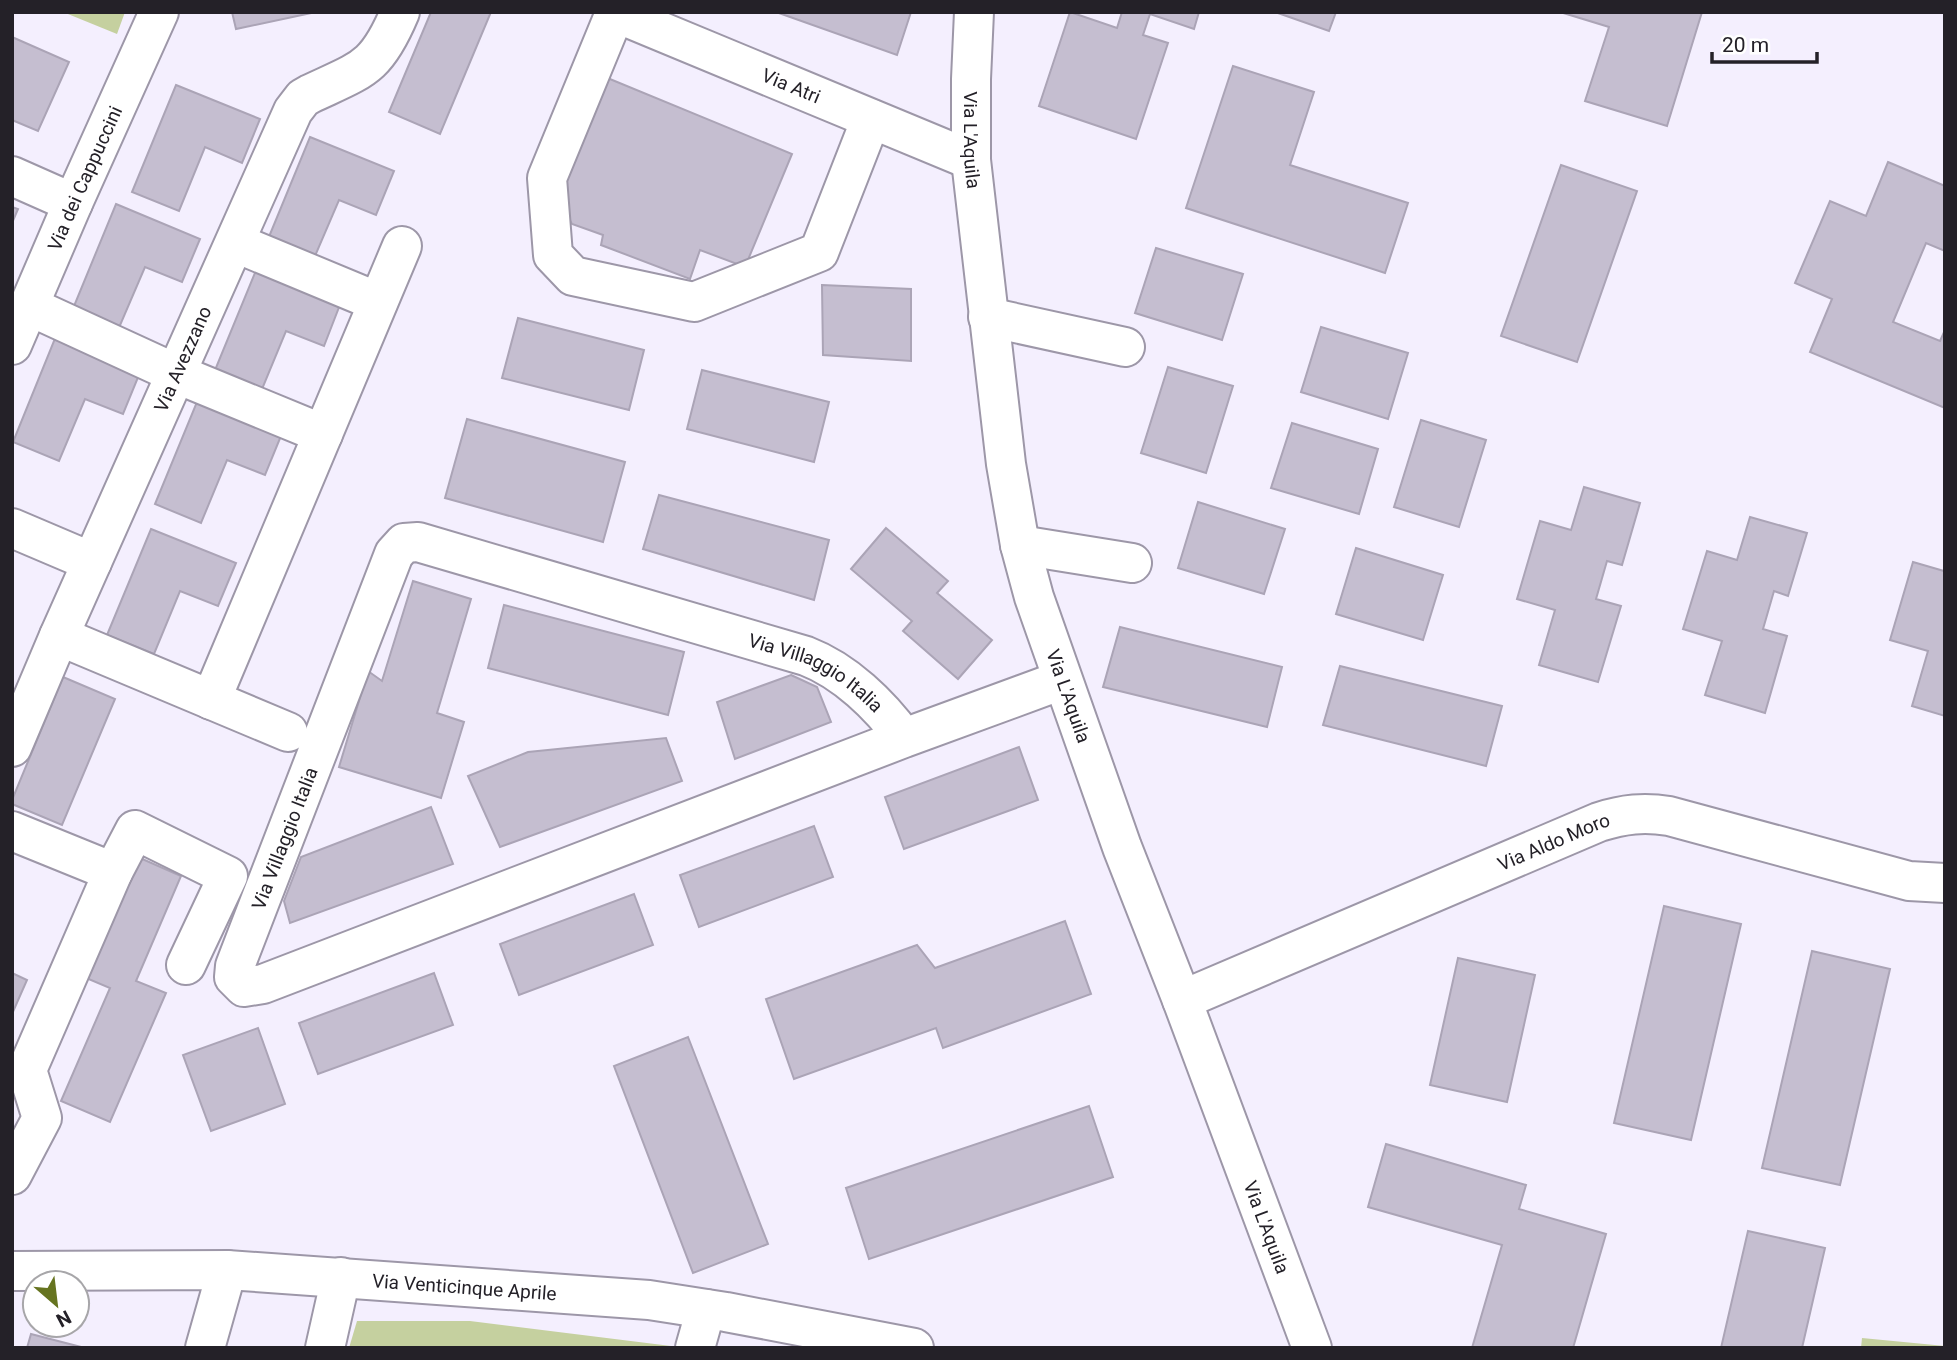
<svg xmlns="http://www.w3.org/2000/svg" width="1957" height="1360" font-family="Roboto,sans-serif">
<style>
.green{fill:#c5d09f}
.building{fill:#c5bed0;stroke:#aba4b6;stroke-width:2}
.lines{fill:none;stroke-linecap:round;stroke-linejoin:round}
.minor-casing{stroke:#9d97a8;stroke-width:42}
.minor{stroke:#fff;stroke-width:38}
.labels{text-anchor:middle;stroke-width:5;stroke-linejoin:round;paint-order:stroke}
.street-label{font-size:19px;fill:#242128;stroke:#fff}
</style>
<rect width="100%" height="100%" fill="#f4effe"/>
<!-- green -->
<g class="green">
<path d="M63,12H125L117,34Z"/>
<path d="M357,1321H470L687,1348H349Z"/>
<path d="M1862,1338L1945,1346V1348H1861Z"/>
</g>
<!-- building -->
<g class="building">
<path d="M232,12H316L236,29Z"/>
<path d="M431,12H491L440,134L389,112Z"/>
<path d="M776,12H911L897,55Z"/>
<path d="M1070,12L1117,28L1122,12H1199L1194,29L1150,14L1143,35L1168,43L1136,139L1039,106Z"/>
<path d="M1275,12H1336L1329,31Z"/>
<path d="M1560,12H1702L1667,126L1585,101L1609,27Z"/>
<path d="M12,37L69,62L38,131L12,120Z"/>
<path d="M1233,66L1314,92L1290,165L1408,203L1385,273L1186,208Z"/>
<path d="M605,77L792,154L745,267L700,250L690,279L601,245L603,235L572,224L556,196Z"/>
<path d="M176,85L260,119L242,163L205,147L179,211L132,192Z"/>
<path d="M310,137L394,171L376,215L339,200L312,263L266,244Z"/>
<path d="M1888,162L1945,186V251L1926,243L1893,322L1940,341L1945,330V408L1810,352L1832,299L1795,283L1830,201L1866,216Z"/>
<path d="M1561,165L1637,191L1577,362L1501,336Z"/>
<path d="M116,204L200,239L182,282L145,267L118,330L72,311Z"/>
<path d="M12,207L18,209L12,223Z"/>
<path d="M1156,248L1243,274L1222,340L1135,313Z"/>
<path d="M257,268L341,302L324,346L286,331L260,394L213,375Z"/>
<path d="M822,285L911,289V361L823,355Z"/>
<path d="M518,318L644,350L629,410L502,378Z"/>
<path d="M1321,327L1408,353L1388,419L1301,392Z"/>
<path d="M56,336L141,370L123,414L85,399L59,461L13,442Z"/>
<path d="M1168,367L1233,386L1206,473L1141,453Z"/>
<path d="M702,370L829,402L814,462L687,429Z"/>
<path d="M199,397L283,431L265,475L227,460L201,523L155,504Z"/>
<path d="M467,419L625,462L603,542L445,498Z"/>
<path d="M1421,420L1486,440L1459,527L1394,507Z"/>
<path d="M1292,423L1378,449L1359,514L1271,488Z"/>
<path d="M1584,487L1640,503L1622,565L1607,561L1596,599L1621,606L1598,682L1539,665L1555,610L1517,599L1540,521L1571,530Z"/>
<path d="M659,495L829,540L814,600L643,549Z"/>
<path d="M1198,502L1285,529L1264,594L1178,568Z"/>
<path d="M1750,517L1807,533L1788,596L1774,591L1763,629L1787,636L1765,713L1705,695L1722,641L1683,629L1707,551L1737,560Z"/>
<path d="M886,528L948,581L937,593L992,640L958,679L903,631L912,621L851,569Z"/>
<path d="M151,529L236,563L218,606L180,591L154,654L107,635Z"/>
<path d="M1356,548L1443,575L1423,640L1336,614Z"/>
<path d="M1913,562L1944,571L1945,569V716L1912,706L1928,651L1890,640Z"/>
<path d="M413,581L471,599L437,713L464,722L441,798L339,767L368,671L382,681Z"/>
<path d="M504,605L684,652L668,715L488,668Z"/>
<path d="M1120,627L1282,667L1267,727L1103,687Z"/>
<path d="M1340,666L1502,706L1486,766L1323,725Z"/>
<path d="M791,675L817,687L831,722L735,759L717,702Z"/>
<path d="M63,677L115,699L62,825L12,804V800Z"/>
<path d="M666,738L682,781L500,847L468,776L528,752Z"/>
<path d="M1019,747L1038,800L904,849L885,797Z"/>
<path d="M431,807L453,864L290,923L284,901L301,857Z"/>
<path d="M814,826L833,877L699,927L680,875Z"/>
<path d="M131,854L181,876L136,981L166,993L110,1122L61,1101L110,988L79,975Z"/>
<path d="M634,894L653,945L519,995L500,944Z"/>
<path d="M1664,906L1741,924L1691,1140L1614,1123Z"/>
<path d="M1065,921L1091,994L943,1048L936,1028L794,1079L766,999L917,945L935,968Z"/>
<path d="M1812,951L1890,969L1840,1185L1762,1168Z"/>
<path d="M1458,958L1535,975L1507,1102L1430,1085Z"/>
<path d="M12,973L27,980L12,1014Z"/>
<path d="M434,973L453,1025L318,1074L299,1023Z"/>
<path d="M258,1028L285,1104L211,1131L183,1055Z"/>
<path d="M688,1037L768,1244L693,1273L614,1066Z"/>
<path d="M1089,1106L1113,1177L869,1259L846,1188Z"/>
<path d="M1386,1144L1526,1185L1519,1209L1606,1234L1573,1348H1472L1502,1245L1368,1207Z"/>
<path d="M1748,1231L1825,1248L1802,1348H1721Z"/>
<path d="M31,1334L85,1348H27Z"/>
</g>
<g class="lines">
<defs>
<g id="minor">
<path id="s1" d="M614,12L971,160"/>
<path id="s2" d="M974,12L971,79V160L1006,464L1020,545L1034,597L1122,847L1182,1000L1312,1348"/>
<path d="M615,13L547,178L553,255L573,276L694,302L819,252L871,119"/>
<path d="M12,176L73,203"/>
<path d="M236,243L378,302"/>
<path d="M29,306L177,374L323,434"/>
<path d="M988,317L1125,347"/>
<path id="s3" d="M12,345L73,203L159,12"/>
<path d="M12,528L92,562"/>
<path d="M1020,545L1132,563"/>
<path d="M59,636L288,732"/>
<path d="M211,700L402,246"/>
<path id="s4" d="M904,738L263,984L244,987L234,977L235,966L394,554L404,543L418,542L806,656C845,671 880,705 904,738L1062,680"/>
<path id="s5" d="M12,747L59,636L293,111L303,98L310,94C363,69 376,69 400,12"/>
<path d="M12,831L113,872"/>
<path id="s6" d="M1182,1000L1599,822C1624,814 1644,812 1669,816L1909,881L1945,883"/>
<path d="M12,1175L42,1118L27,1070L113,872L135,830L228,876L186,965"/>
<path id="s7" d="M12,1271L227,1270L649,1300L726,1312L914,1348"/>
<path d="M205,1348L227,1270"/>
<path d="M325,1348L341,1277"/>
<path d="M695,1348L706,1309"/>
</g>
</defs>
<!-- minor casing -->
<use href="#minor" class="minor-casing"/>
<!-- minor -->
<use href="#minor" class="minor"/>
</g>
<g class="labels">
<!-- street labels -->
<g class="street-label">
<text dy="7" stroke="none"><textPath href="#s1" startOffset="192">Via Atri</textPath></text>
<text dy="7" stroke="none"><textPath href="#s2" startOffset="128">Via L'Aquila</textPath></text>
<text dy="7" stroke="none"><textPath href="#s3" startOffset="182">Via dei Cappuccini</textPath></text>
<text dy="7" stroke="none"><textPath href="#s5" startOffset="424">Via Avezzano</textPath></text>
<text dy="7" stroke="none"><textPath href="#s4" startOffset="1622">Via Villaggio Italia</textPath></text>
<text dy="7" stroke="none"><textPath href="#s2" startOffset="695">Via L'Aquila</textPath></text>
<text dy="7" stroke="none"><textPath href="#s4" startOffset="868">Via Villaggio Italia</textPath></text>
<text dy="7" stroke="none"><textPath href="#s6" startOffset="404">Via Aldo Moro</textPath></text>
<text dy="7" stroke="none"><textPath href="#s2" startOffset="1262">Via L'Aquila</textPath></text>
<text dy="7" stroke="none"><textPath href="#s7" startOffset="453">Via Venticinque Aprile</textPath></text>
</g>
</g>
<!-- border -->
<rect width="1957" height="1360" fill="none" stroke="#242128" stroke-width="28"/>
<!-- north arrow -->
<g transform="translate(56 1304) rotate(152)"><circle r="33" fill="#ffffff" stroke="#a7a6a9" stroke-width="2"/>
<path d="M0-5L12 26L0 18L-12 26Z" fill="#667420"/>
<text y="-10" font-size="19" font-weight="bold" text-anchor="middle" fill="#242128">N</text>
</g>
<!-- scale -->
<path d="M1712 52v10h105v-10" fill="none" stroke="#242128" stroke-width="3.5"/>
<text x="1722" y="52" font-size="21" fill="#242128" stroke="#ffffff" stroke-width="5" paint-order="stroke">20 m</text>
</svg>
